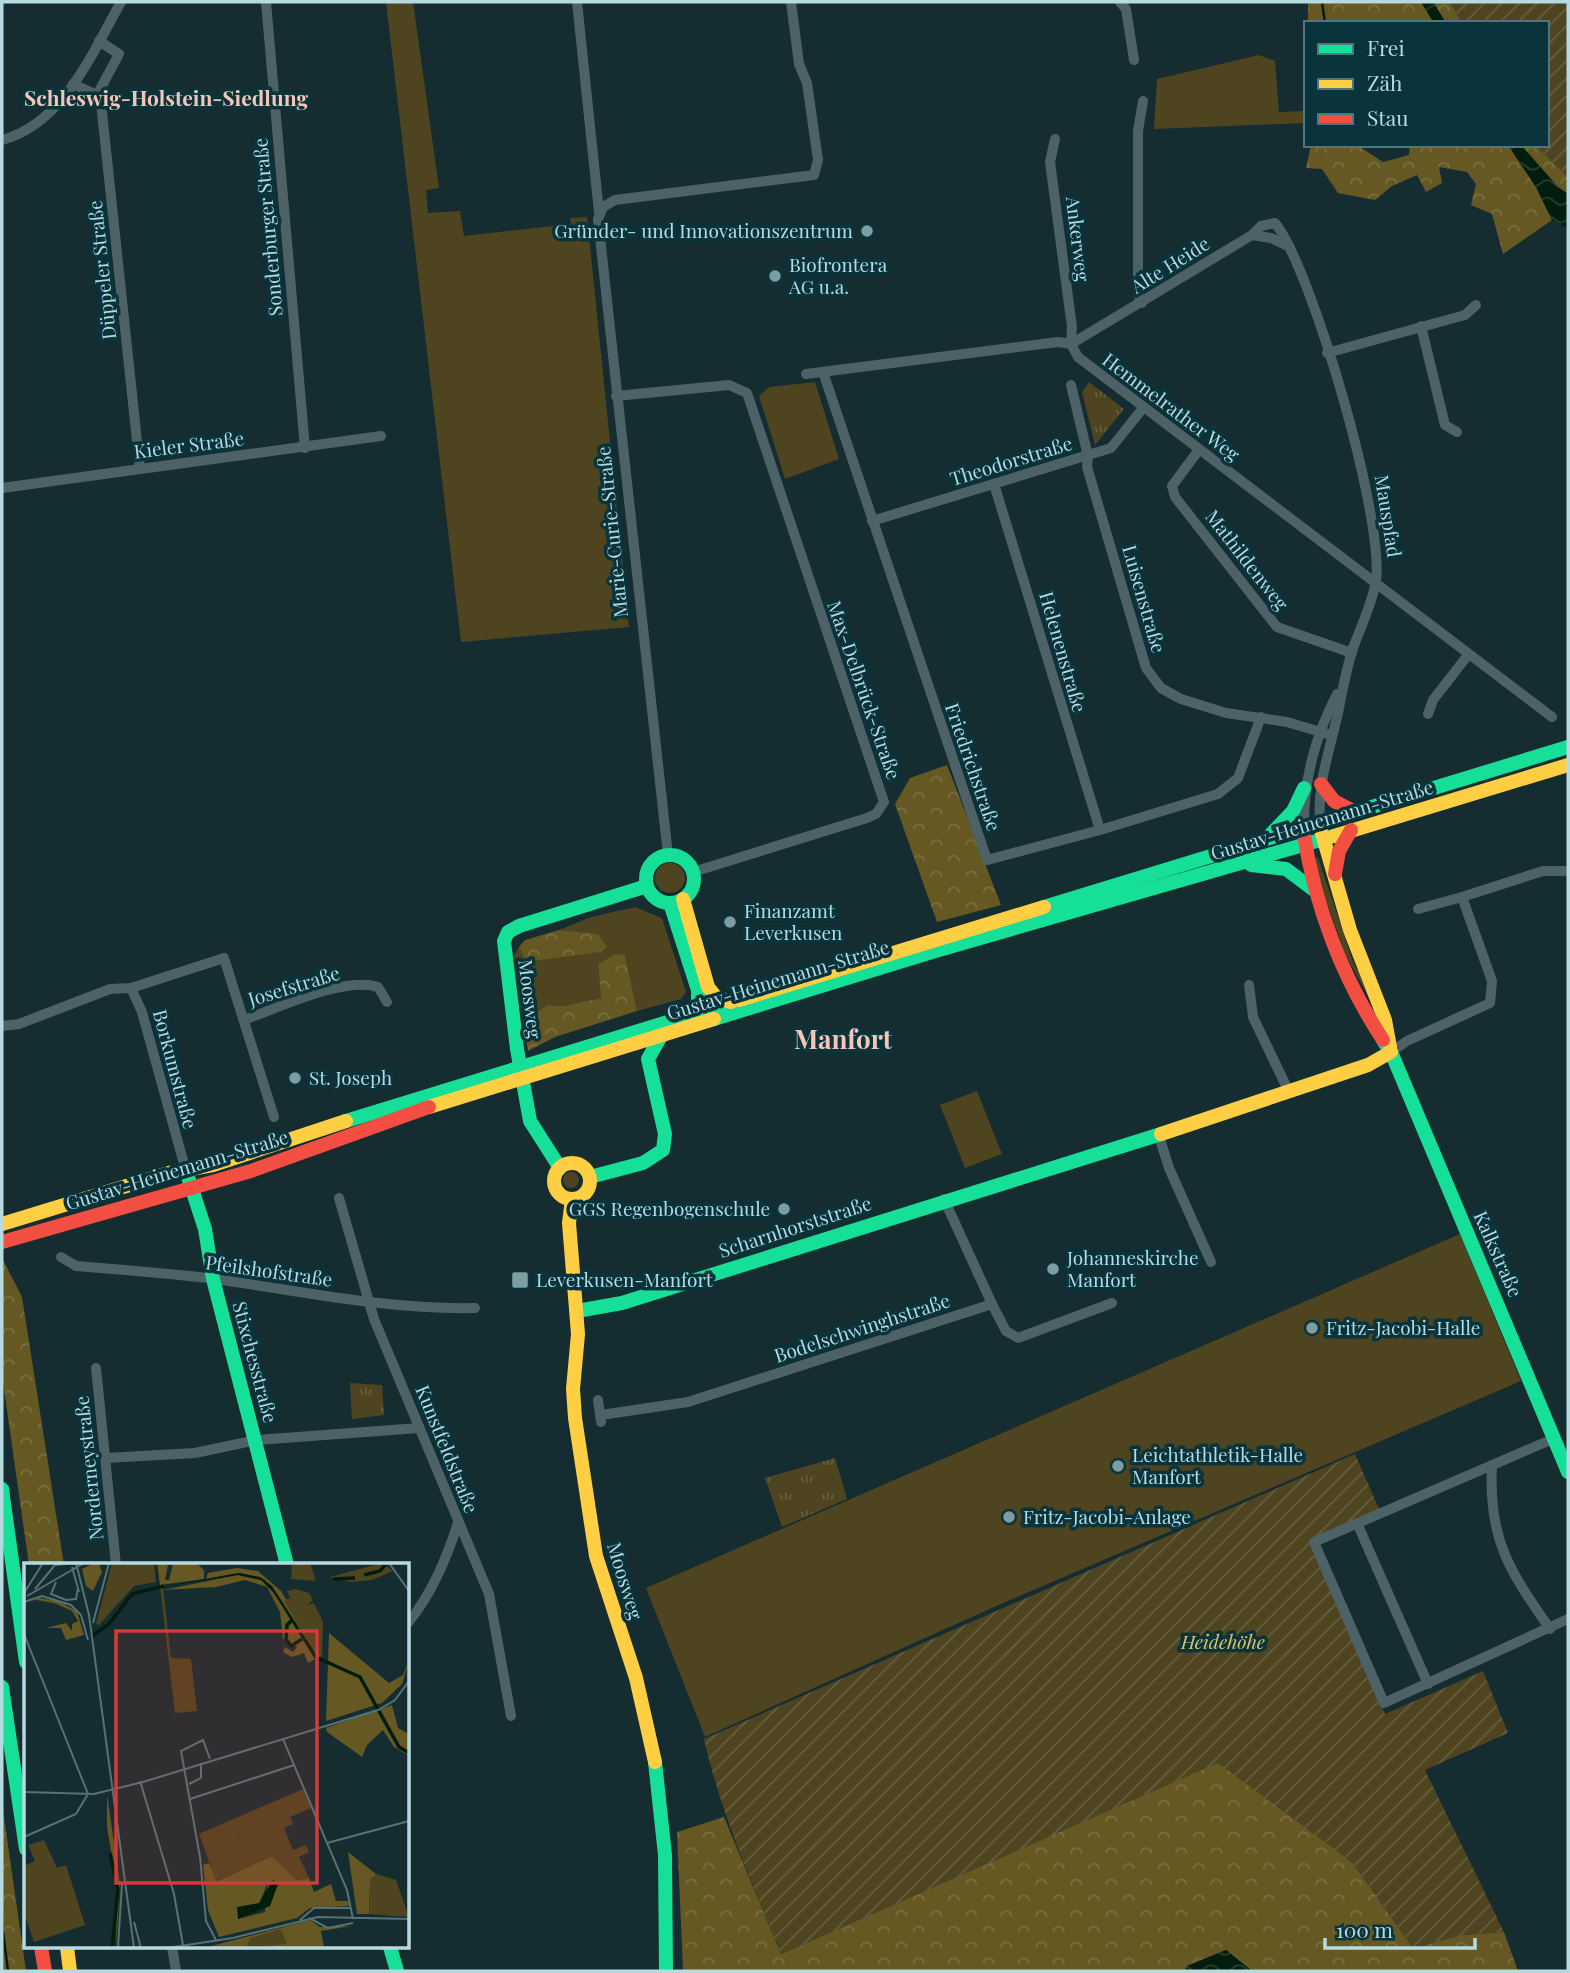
<svg xmlns="http://www.w3.org/2000/svg" width="1570" height="1973" font-family="'Playfair Display',serif">
<style>
.grass{fill:#4e4520}
.forest{fill:url(#forest-crowns)}
.park{fill:url(#park-tufts)}
.garden{fill:url(#garden-furrows)}
.water{fill:url(#water-waves)}
.lines{fill:none;stroke-linecap:round;stroke-linejoin:round}
.stream{stroke:#031d0d;stroke-width:2.5}
.street{stroke:#4d6266;stroke-width:10}
.fast{stroke:#16e098;stroke-width:14}
.slow{stroke:#ffcf43;stroke-width:14}
.jam{stroke:#f24e42;stroke-width:14}
.poi-dot{fill:#7e9da3;stroke:#0a343b;stroke-width:2.5}
.labels{text-anchor:middle;stroke-width:7;stroke-linejoin:round;paint-order:stroke}
.street-label{font-size:19px;fill:#b7dae1;stroke:#0a343b}
.poi-label{font-size:19px;fill:#b7dae1;stroke:#0a343b;text-anchor:start}
.park-label{font-size:19px;font-style:italic;fill:#e0c269;stroke:#0a343b}
.neighbourhood-label{font-size:21px;font-weight:bold;fill:#f7c4ba;stroke:#0a343b}
.district-label{font-size:26px;font-weight:bold;fill:#f7c4ba;stroke:#0a343b}
.inset-river{fill:none;stroke:#031d0d;stroke-width:3.5}
.inset-road{fill:none;stroke:#567277;stroke-width:2}
.view{fill:#d33a3a;fill-opacity:0.15;stroke:#d33a3a;stroke-width:3.5}
.inset-edge{fill:none;stroke:#b7dae1;stroke-width:3.5}
</style>
<defs>
<pattern id="forest-crowns" width="20" height="18" patternUnits="userSpaceOnUse" patternTransform="scale(1.75)"><rect width="20" height="18" fill="#665823"/><path d="M2 6a3 3 0 1 1 6 0M12 15a3 3 0 1 1 6 0" fill="none" stroke="#7a6f43"/></pattern>
<pattern id="park-tufts" width="24" height="20" patternUnits="userSpaceOnUse" patternTransform="scale(1.75)"><rect width="24" height="20" fill="#4e4520"/><path d="M3 7l-1-3M5 7V3M7 7l1-3M15 17l-1-3M17 17v-4M19 17l1-3" fill="none" stroke="#655f40"/></pattern>
<pattern id="garden-furrows" width="10" height="10" patternUnits="userSpaceOnUse" patternTransform="scale(1.75)"><rect width="10" height="10" fill="#4e4520"/><path d="M-1 1l2-2M0 10L10 0M9 11l2-2" fill="none" stroke="#655f40"/></pattern>
<pattern id="water-waves" width="16" height="10" patternUnits="userSpaceOnUse" patternTransform="scale(1.75)"><rect width="16" height="10" fill="#031d0d"/><path d="M0 5q4-4 8 0t8 0" fill="none" stroke="#263d30"/></pattern>
</defs>
<rect width="100%" height="100%" fill="#152c30"/>
<!-- grass -->
<g class="grass">
<path d="M386,2H413L439,188L426,190L428,213L460,211L464,236L571,224L570,218L587,217L629,627L461,642Z"/>
<path d="M1259,55L1275,61L1279,112L1306,111V123L1154,129L1157,79Z"/>
<path d="M815,382L839,459L785,479L759,396L770,387Z"/>
<path d="M1318,857L1353,962L1369,990L1372,1003L1346,956L1311,859Z"/>
<circle cx="670" cy="878" r="15"/>
<path d="M635,907L662,918L686,992L681,999L637,1011L625,955L598,964L601,998L563,1006L547,1005L523,1022L514,956L519,947L526,962L598,934L559,930L591,917Z"/>
<path d="M977,1091L1002,1154L965,1168L940,1105Z"/>
<circle cx="571" cy="1180" r="8"/>
<path d="M1460,1234L1521,1381L1003,1603L705,1737L646,1588Z"/>
</g>
<!-- forest -->
<g class="forest">
<path d="M1308,2H1421L1434,23H1308Z"/>
<path d="M1433,2H1450L1462,23H1446Z"/>
<path d="M1311,145H1357L1383,162L1409,155L1410,145H1508L1536,187L1552,220L1503,254L1492,214L1471,205L1476,184L1467,172L1439,167L1442,183L1426,192L1417,175L1392,186L1375,200L1338,193L1322,169L1306,168Z"/>
<path d="M1521,145H1535L1568,177V194L1558,187Z"/>
<path d="M947,765L1001,905L937,922L895,804L910,778Z"/>
<path d="M559,930L598,934L607,947L600,952L526,962L519,947L525,940Z"/>
<path d="M616,954L625,955L637,1011L555,1037L528,1051L523,1022L547,1005L563,1006L601,998L598,964Z"/>
<path d="M2,1258L22,1297L64,1565H29L2,1375Z"/>
<path d="M1218,1762L1353,1863L1413,1948L1461,1935L1504,1932L1518,1971H1252L1226,1950L1187,1966L1185,1971H683L677,1832L724,1817L781,1954Z"/>
<path d="M2,1803L26,1971H4Z"/>
</g>
<!-- park -->
<g class="park">
<path d="M1089,382L1124,409L1095,445L1082,392Z"/>
<path d="M350,1383L382,1385L384,1415L352,1419Z"/>
<path d="M835,1458L847,1499L782,1527L765,1478Z"/>
</g>
<!-- garden -->
<g class="garden">
<path d="M1450,2H1568V177L1535,145H1547V23H1462Z"/>
<path d="M1355,1454L1379,1509L1310,1540L1385,1714L1483,1671L1508,1733L1425,1770L1504,1932L1461,1935L1413,1948L1353,1863L1218,1763L781,1954C752,1883 721,1814 704,1739Z"/>
</g>
<!-- water -->
<g class="water">
<path d="M1421,2H1433L1446,23H1434Z"/>
<path d="M1508,145H1521L1558,187L1568,194V228L1552,220L1536,187Z"/>
<path d="M1226,1950L1252,1971H1185L1187,1966Z"/>
</g>
<g class="lines">
<!-- stream -->
<g class="stream">
<path d="M1322,2L1325,23"/>
<path d="M2,1924L8,1971"/>
</g>
<!-- street -->
<g class="street">
<path d="M266,2L305,448"/>
<path d="M577,2L599,212"/>
<path d="M1120,2L1126,9L1134,60"/>
<path d="M73,84L97,95L101,103L140,469"/>
<path d="M97,95L119,54L99,41"/>
<path d="M1055,139L1050,162L1072,327L1071,344L1078,357L1552,717"/>
<path d="M2,140C64,123 92,53 121,2"/>
<path d="M1252,235L1261,226L1275,223C1311,266 1389,532 1375,586C1370,608 1360,629 1352,651C1346,671 1342,692 1338,713C1330,749 1317,784 1320,822"/>
<path d="M1142,303L1138,294V131L1143,101"/>
<path d="M1421,326L1445,425L1457,432"/>
<path d="M1327,353L1465,315L1476,305"/>
<path d="M823,372L987,860L1100,830L1218,794L1238,778L1261,717"/>
<path d="M806,374L1058,342L1071,344L1252,235L1271,238L1290,247"/>
<path d="M1071,385L1088,456L1087,467L1146,668L1161,688L1181,699L1226,713L1287,722L1331,735"/>
<path d="M616,396L729,385L747,393L884,802L876,814L867,818L693,872"/>
<path d="M1198,451L1172,486L1175,497L1277,627L1352,653"/>
<path d="M994,484L1100,830"/>
<path d="M2,488L381,436"/>
<path d="M872,521L1111,448L1143,408"/>
<path d="M1428,714L1433,700L1468,655"/>
<path d="M1304,826C1304,778 1315,737 1337,694"/>
<path d="M668,855L598,219L603,207L615,200L814,175L818,160L807,83L799,64L791,2"/>
<path d="M1418,909L1462,897"/>
<path d="M1249,985L1253,1017L1289,1092"/>
<path d="M131,988L142,1012L186,1171"/>
<path d="M244,1020C278,1008 344,976 378,987L387,1002"/>
<path d="M2,1026L19,1024L110,989L131,988L224,958L274,1117"/>
<path d="M1391,1052L1407,1041L1490,1003L1492,981L1462,897L1543,871H1564"/>
<path d="M1158,1133L1169,1168L1211,1262"/>
<path d="M339,1198L374,1319L489,1594L511,1716"/>
<path d="M944,1199L992,1304"/>
<path d="M61,1257L76,1266C122,1270 169,1273 215,1279C301,1291 387,1310 475,1308"/>
<path d="M96,1368L116,1565"/>
<path d="M598,1400L601,1422"/>
<path d="M601,1415L688,1402L992,1304L1006,1331L1018,1338L1112,1303"/>
<path d="M1555,1438L1314,1542L1384,1703L1568,1619"/>
<path d="M106,1458L195,1453L257,1440L419,1428"/>
<path d="M1492,1465C1488,1539 1509,1570 1550,1629"/>
<path d="M1357,1523L1428,1684"/>
<path d="M408,1623C432,1593 446,1560 458,1523"/>
<path d="M172,1947L176,1971"/>
</g>
<!-- fast -->
<g class="fast">
<path d="M1271,834L1293,811L1304,788"/>
<circle cx="670" cy="879" r="24"/>
<path d="M1251,865L1286,869L1314,890"/>
<path d="M670,903L698,990V1002L689,1015"/>
<path d="M1044,907L1568,747"/>
<path d="M714,1019L932,952L1334,836"/>
<path d="M1383,1040L1391,1052L1568,1472"/>
<path d="M346,1121L739,1000"/>
<path d="M560,1168L530,1121L517,1049L504,941L508,932L519,926L647,886"/>
<path d="M590,1177L643,1163L663,1150L665,1134L648,1059L661,1036"/>
<path d="M189,1180L205,1229L213,1279L287,1565"/>
<path d="M577,1311L622,1303L1161,1134"/>
<path d="M2,1489L26,1662"/>
<path d="M2,1687L26,1849"/>
<path d="M655,1762L665,1855L666,1971"/>
<path d="M390,1947L397,1971"/>
</g>
<!-- slow -->
<g class="slow">
<path d="M1321,830L1350,930L1385,1020L1390,1047"/>
<path d="M1334,836L1568,765"/>
<path d="M683,899L708,987L716,997L731,1002"/>
<path d="M739,1000L1044,907"/>
<path d="M429,1107L714,1019"/>
<path d="M1161,1134L1368,1065L1391,1052"/>
<circle cx="572" cy="1181" r="18"/>
<path d="M572,1199L569,1223L578,1334L573,1389L575,1418L596,1556L636,1678L655,1762"/>
<path d="M2,1224L169,1173L213,1165L346,1121"/>
<path d="M67,1947L70,1971"/>
</g>
<!-- jam -->
<g class="jam">
<path d="M1321,784L1334,801L1355,812"/>
<path d="M1304,835C1315,907 1343,979 1383,1040"/>
<path d="M1335,874L1339,851L1351,830"/>
<path d="M2,1242L251,1171L429,1107"/>
<path d="M41,1947L45,1971"/>
</g>
</g>
<!-- markers -->
<g class="poi-dot">
<circle cx="867" cy="231" r="7"/>
<circle cx="775" cy="276" r="7"/>
<circle cx="730" cy="922" r="7"/>
<circle cx="295" cy="1078" r="7"/>
<circle cx="784" cy="1209" r="7"/>
<circle cx="1053" cy="1269" r="7"/>
<rect x="511" y="1271" width="18" height="18" rx="3.5"/>
<circle cx="1312" cy="1328" r="7"/>
<circle cx="1118" cy="1466" r="7"/>
<circle cx="1009" cy="1517" r="7"/>
</g>
<g class="labels">
<!-- street labels -->
<g class="street-label">
<text transform="translate(268 227) rotate(-95)" y="7">Sonderburger Straße</text>
<text transform="translate(1078 239) rotate(83)" y="7">Ankerweg</text>
<text transform="translate(1170 265) rotate(-32)" y="7">Alte Heide</text>
<text transform="translate(102 270) rotate(-96)" y="7">Düppeler Straße</text>
<text transform="translate(1171 407) rotate(37)" y="7">Hemmelrather Weg</text>
<text transform="translate(189 445) rotate(-7)" y="7">Kieler Straße</text>
<text transform="translate(1011 461) rotate(-17)" y="7">Theodorstraße</text>
<text transform="translate(1388 516) rotate(81)" y="7">Mauspfad</text>
<text transform="translate(612 532) rotate(-96)" y="7">Marie-Curie-Straße</text>
<text transform="translate(1247 560) rotate(52)" y="7">Mathildenweg</text>
<text transform="translate(1144 599) rotate(74)" y="7">Luisenstraße</text>
<text transform="translate(1063 652) rotate(74)" y="7">Helenenstraße</text>
<text transform="translate(864 690) rotate(71)" y="7">Max-Delbrück-Straße</text>
<text transform="translate(973 767) rotate(71)" y="7">Friedrichstraße</text>
<text transform="translate(1322 820) rotate(-17)" y="7">Gustav-Heinemann-Straße</text>
<text transform="translate(778 980) rotate(-17)" y="7">Gustav-Heinemann-Straße</text>
<text transform="translate(294 986) rotate(-17)" y="7">Josefstraße</text>
<text transform="translate(530 999) rotate(83)" y="7">Moosweg</text>
<text transform="translate(175 1069) rotate(75)" y="7">Borkumstraße</text>
<text transform="translate(177 1170) rotate(-17)" y="7">Gustav-Heinemann-Straße</text>
<text transform="translate(795 1227) rotate(-18)" y="7">Scharnhorststraße</text>
<text transform="translate(1498 1254) rotate(66)" y="7">Kalkstraße</text>
<text transform="translate(269 1271) rotate(8)" y="7">Pfeilshofstraße</text>
<text transform="translate(862 1328) rotate(-18)" y="7">Bodelschwinghstraße</text>
<text transform="translate(255 1362) rotate(75)" y="7">Stixchesstraße</text>
<text transform="translate(447 1449) rotate(68)" y="7">Kunstfeldstraße</text>
<text transform="translate(89 1468) rotate(-96)" y="7">Norderneystraße</text>
<text transform="translate(625 1581) rotate(73)" y="7">Moosweg</text>
</g>
<!-- poi labels -->
<g class="poi-label">
<text x="853" y="238" text-anchor="end">Gründer- und Innovationszentrum</text>
<text x="789" y="272">Biofrontera<tspan x="789" dy="22">AG u.a.</tspan></text>
<text x="744" y="918">Finanzamt<tspan x="744" dy="22">Leverkusen</tspan></text>
<text x="309" y="1085">St. Joseph</text>
<text x="770" y="1216" text-anchor="end">GGS Regenbogenschule</text>
<text x="1067" y="1265">Johanneskirche<tspan x="1067" dy="22">Manfort</tspan></text>
<text x="536" y="1287">Leverkusen-Manfort</text>
<text x="1326" y="1335">Fritz-Jacobi-Halle</text>
<text x="1132" y="1462">Leichtathletik-Halle<tspan x="1132" dy="22">Manfort</tspan></text>
<text x="1023" y="1524">Fritz-Jacobi-Anlage</text>
</g>
<!-- park labels -->
<g class="park-label">
<text x="1223" y="1649">Heidehöhe</text>
</g>
<!-- neighbourhood labels -->
<g class="neighbourhood-label">
<text x="166" y="106">Schleswig-Holstein-Siedlung</text>
</g>
<!-- district labels -->
<g class="district-label">
<text x="843" y="1049">Manfort</text>
</g>
</g>
<!-- overview -->
<g transform="translate(24 1563)">
<rect width="385" height="385" fill="#152c30"/>
<path d="M286,0L292,18L267,16L268,1ZM136,24H139L147,95L167,96L173,148L151,150ZM279,226L287,245L182,290L175,271ZM352,311L372,317L385,354L345,351L346,317Z" fill="#4e4520"/>
<path d="M70,0H75L78,9L69,28L62,23L58,6ZM133,0L144,2L141,17H145L149,1L157,0H172L180,7V16L136,22ZM213,5L234,8L257,28L298,96L287,87L240,16L215,10L182,16L184,10ZM214,12L237,17L246,24L291,96L284,100L280,90L268,94L259,89L261,84L269,89L273,84L259,76L256,49L243,24L221,17L192,24L139,27ZM15,35L34,38L53,48L60,72L42,77L37,65H22L42,60L48,68V61L54,58L48,48L30,40L12,37L0,43ZM305,70L365,120L379,112L385,97L378,121L358,140L302,158ZM368,142L374,165L385,171V193L370,184L359,167L343,182L338,194L303,169L302,165ZM83,231L96,321L92,385L93,325L83,264ZM324,289L352,311L346,317L345,351H333ZM248,293L273,317L285,315L290,329L307,321L312,338H324L325,343L286,345L273,355L195,374L184,347L179,302L185,300L193,318ZM244,319L241,349L214,356L217,345L235,341ZM286,357L296,364L328,363L297,368L300,385H180Z" fill="#665823" fill-rule="evenodd"/>
<path d="M20,277L33,305L42,302L61,362L10,379L0,350V303L11,298L4,282Z" fill="#4e4520"/>
<path d="M358,0L369,8L348,17L326,19L306,14ZM257,366L263,381L222,385L226,375Z" fill="#4e4520"/>
<path d="M88,0H130L132,19L110,23L75,62L72,61ZM271,26L285,30L289,37L283,42L290,40L299,59L298,94L289,87L260,38L266,35L263,28ZM266,254L269,261L260,265L269,287L282,282L285,289L275,294L285,315L273,317L248,293L192,318L182,290Z" fill="#4e4520"/>
<path d="M215,10L236,14L248,23L297,99L291,96L250,30L237,17L214,12L136,24ZM249,317L254,321L246,343L214,356L213,344L235,340Z" fill="#031d0d"/>
<path class="inset-river" d="M340,12L356,8L362,1M309,16L331,15M268,57L263,62L262,76L267,83L278,76M68,73L85,61L108,31L140,23M294,95L336,114L375,184L385,190M86,290L94,326L88,385"/>
<path class="inset-road" d="M52,0L65,52L110,385M365,0L385,28M48,4L55,29M32,19L27,31L42,37L52,36L54,25M11,26L31,2L49,0M0,30L19,0M3,33L60,0M0,39L18,33L47,42L57,52L64,77M69,60L85,0M0,71L64,231M259,176L323,327L329,356M186,196L179,177L157,188L176,294L182,358L192,377M116,218L150,331L159,382M165,221L177,215V200M0,229L70,231L119,219L354,147L371,137L385,118M166,236L270,202M0,274L52,251L64,231M303,280L385,258M285,355L304,365L329,360M276,357L290,345H327M110,359L117,385M94,385L98,320M143,385L209,375L294,354L385,356"/>
<path class="view" d="M92,68H293V320H92Z"/>
<rect width="385" height="385" class="inset-edge"/>
</g>
<!-- border -->
<rect width="1570" height="1973" fill="none" stroke="#b7dae1" stroke-width="7"/>
<!-- legend -->
<rect x="1304" y="21" width="245" height="126" fill="#0a343b" stroke="#4f767d" stroke-width="2"/>
<rect x="1318" y="44" width="35" height="10" fill="#16e098" stroke="#4f767d" stroke-width="2"/>
<text x="1367" y="56" font-size="21" fill="#b7dae1">Frei</text>
<rect x="1318" y="79" width="35" height="10" fill="#ffcf43" stroke="#4f767d" stroke-width="2"/>
<text x="1367" y="91" font-size="21" fill="#b7dae1">Zäh</text>
<rect x="1318" y="114" width="35" height="10" fill="#f24e42" stroke="#4f767d" stroke-width="2"/>
<text x="1367" y="126" font-size="21" fill="#b7dae1">Stau</text>
<!-- scale -->
<path d="M1325 1938v10h150v-10" fill="none" stroke="#b7dae1" stroke-width="3.5"/>
<text x="1336" y="1938" font-size="21" fill="#b7dae1" stroke="#0a343b" stroke-width="5" paint-order="stroke">100 m</text>
</svg>
